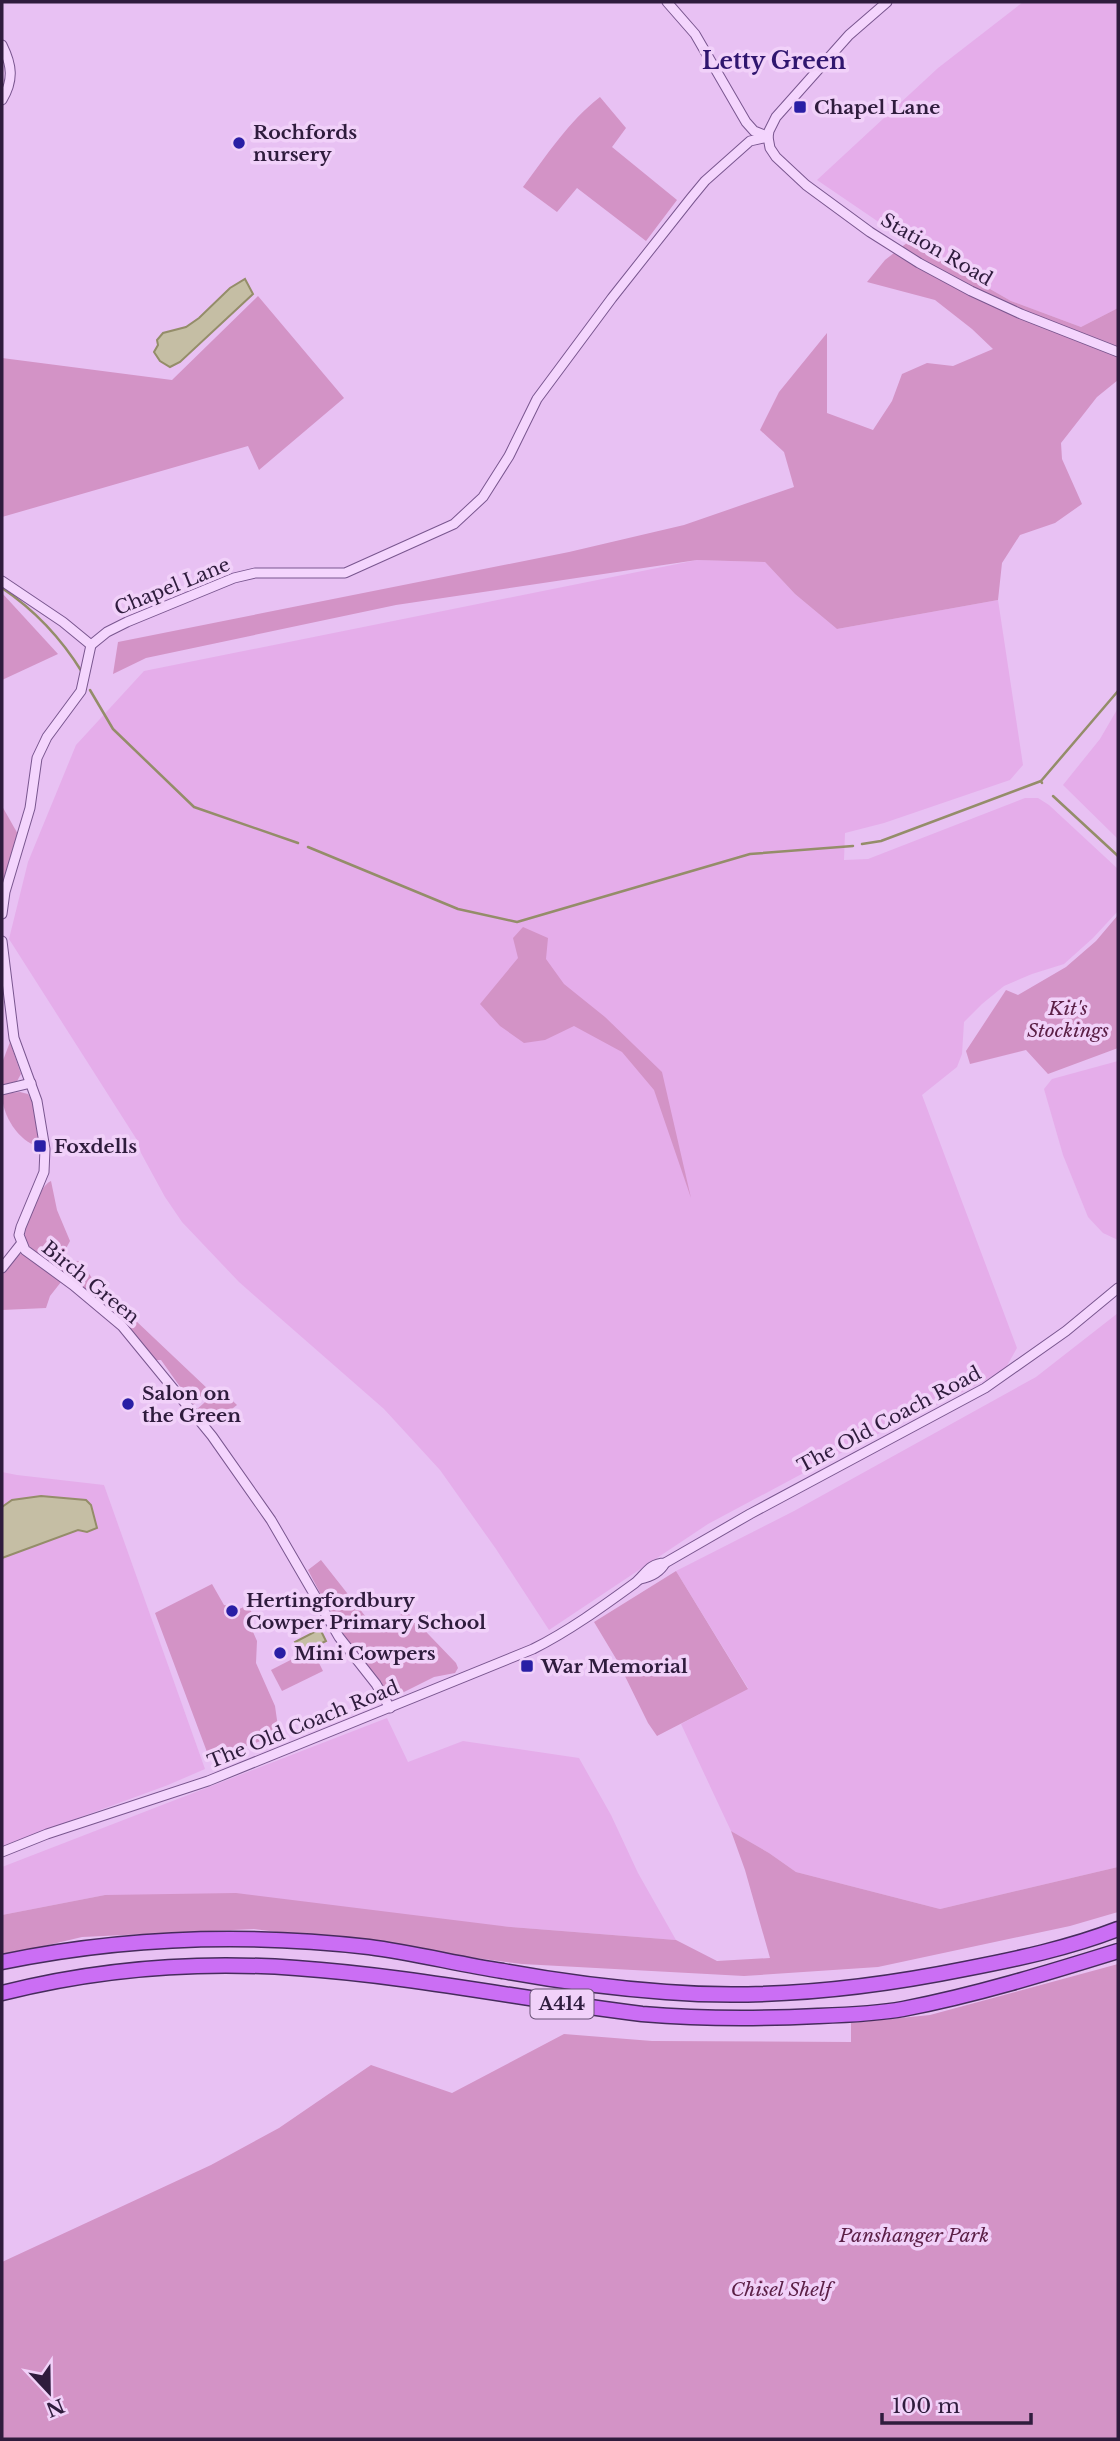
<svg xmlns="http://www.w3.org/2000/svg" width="1120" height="2441" font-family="'Libre Baskerville',serif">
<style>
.farmland{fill:#e5adea}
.green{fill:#d393c6}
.water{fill:#c5bea4;stroke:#948d69;stroke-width:2}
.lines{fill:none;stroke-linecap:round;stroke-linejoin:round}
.stream{stroke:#948d69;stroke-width:2.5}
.minor-casing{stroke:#79568f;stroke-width:11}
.trunk-casing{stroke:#462b5c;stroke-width:17}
.minor{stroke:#f4d5fd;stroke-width:9}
.trunk{stroke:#cb6ef4;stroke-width:14}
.poi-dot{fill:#291ea5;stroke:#f1d1f9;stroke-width:2.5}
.labels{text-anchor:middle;stroke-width:7;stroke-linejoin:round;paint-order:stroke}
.shield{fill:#f1d1f9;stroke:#695275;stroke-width:2}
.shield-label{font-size:18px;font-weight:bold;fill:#2f1c3d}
.poi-label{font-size:19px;font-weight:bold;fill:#2f1c3d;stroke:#f1d1f9;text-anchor:start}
.street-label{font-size:19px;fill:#2f1c3d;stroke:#f1d1f9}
.park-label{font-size:19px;font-style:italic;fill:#5c2047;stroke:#f1d1f9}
.quarter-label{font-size:23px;font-weight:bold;fill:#30166f;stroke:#f1d1f9}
</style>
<rect width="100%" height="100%" fill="#e8c1f3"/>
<!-- farmland -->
<g class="farmland">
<path d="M1023,2H1118V308L1081,327L1011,301L908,242L817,180L938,68Z"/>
<path d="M697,560L765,562L795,594L837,629L998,600L1023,765L1010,780L884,823L845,833L844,860L868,859L1025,798H1038L1049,805L1118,869V911L1093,938L1064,964L1032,974L1004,986L982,1004L964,1022L962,1054L957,1067L922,1095L1017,1348L1004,1371L852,1447L708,1524L549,1630L496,1549L440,1470L384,1409L239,1282L182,1222L165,1197L141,1153L137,1140L9,939L28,862L76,745L144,671Z"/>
<path d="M1118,708V839L1063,785L1100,739Z"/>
<path d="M1118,1061V1240L1103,1233L1088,1217L1063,1155L1044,1089L1052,1079Z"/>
<path d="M1118,1313V1867L940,1909L796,1872L769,1853L731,1831L681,1724L748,1688L676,1571L794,1511L1036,1377Z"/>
<path d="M2,1472L17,1475L104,1485L205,1769L168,1785L2,1846Z"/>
<path d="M387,1718L408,1762L463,1741L579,1758L611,1815L638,1873L676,1940L105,1895L2,1915V1867Z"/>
</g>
<!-- green -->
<g class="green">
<path d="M600,97L626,128L612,147L677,200L646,241L577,188L557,212L523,187C547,155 568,122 600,97Z"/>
<path d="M908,242L1011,301L1081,327L1118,308V380L1097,397L1061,443L1062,459L1082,504L1055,523L1020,535L1002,563L998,600L837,629L795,594L765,562L697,560L396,605L146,658L113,674L118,642L569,552L684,525L794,487L784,452L760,430L779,392L827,333V413L873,430L892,401L902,374L927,363L953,366L993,349L972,329L935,300L867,282L885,260Z"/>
<path d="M258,296L344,398L259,470L248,446L2,517V358L172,380Z"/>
<path d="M2,593L58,654L2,680Z"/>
<path d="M2,806L19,836L2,891Z"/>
<path d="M1118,915V1048L1048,1074L1026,1050L970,1064L966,1051L1006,990L1018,995L1066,967L1096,941Z"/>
<path d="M523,927L548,938L546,959L564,984L605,1017L662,1072L691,1198L654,1090L622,1052L574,1026L545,1040L524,1043L500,1026L480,1004L518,958L513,938Z"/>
<path d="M10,1042L21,1074L16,1083L2,1086V1063Z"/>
<path d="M20,1092L28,1094L33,1103L39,1147C18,1141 2,1115 2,1094Z"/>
<path d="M51,1181L57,1210L70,1241L61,1258L51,1264C42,1257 31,1252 26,1241C21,1228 39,1186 51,1181Z"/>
<path d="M22,1254L61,1282L50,1296L46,1308L2,1310V1271L15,1255Z"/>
<path d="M80,1261L99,1288L90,1293L57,1269L61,1263Z"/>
<path d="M102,1291L129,1315L124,1322L96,1298Z"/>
<path d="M135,1320L210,1391L193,1405L161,1360H155L128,1327Z"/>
<path d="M220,1389L237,1405L210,1426L196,1410Z"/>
<path d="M321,1560L377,1631L406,1611L456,1663L458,1668L455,1673L434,1677L398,1695C369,1688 322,1597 308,1570Z"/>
<path d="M676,1571L748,1689L657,1736L648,1723L618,1662L594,1622Z"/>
<path d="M212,1584L224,1605L229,1606L235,1611L248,1605L254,1617L250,1625L257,1641L256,1663L275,1706L279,1734L210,1760L155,1613Z"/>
<path d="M312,1649L323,1671L282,1691L271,1670Z"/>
<path d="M731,1831L769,1853L796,1872L940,1909L1118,1867V1912L1070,1926L878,1967L744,1976L522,1964L254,1929L82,1937L2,1956V1915L105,1895L236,1893L511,1927L676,1940L717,1961L770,1958L745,1870Z"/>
<path d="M1118,1964V2439H2V2262L211,2165L279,2128L371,2065L452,2093L564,2034L652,2041L851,2042V2023L930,2015Z"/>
</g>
<!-- water -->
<g class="water">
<path d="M245,279L253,294L180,362L170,367L160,361L154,352L158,345L157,340L163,333L186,327L199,318L230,288Z"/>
<path d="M41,1496L86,1500L91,1505L97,1528L87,1532L78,1530L2,1558V1507L12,1500Z"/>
<path d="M320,1629L326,1641L301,1654L295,1642Z"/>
</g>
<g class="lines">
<!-- stream -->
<g class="stream">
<path d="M2,588C36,611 61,638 82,672"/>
<path d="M90,690L113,729L194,807L298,843"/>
<path d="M1041,781L1118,691"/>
<path d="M1053,796L1118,856"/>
<path d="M862,844L881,841L1041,781L1042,783"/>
<path d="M308,847L458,909L517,922L750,854L853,846"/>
</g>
<defs>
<g id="minor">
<path d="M667,2L695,34L746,122L754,131L767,136"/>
<path d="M887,2L849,35L776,117L769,131L768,137L770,148L776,157L806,185L870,232L919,263L971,291L1021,314L1118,352"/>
<path d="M2,45C12,65 14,80 2,100"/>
<path d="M2,581L63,622L91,645"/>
<path d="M91,645L107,632L127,622L234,578L255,573H345L454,524L483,497L509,456L537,399L612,298L691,198L705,181L750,141L768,137"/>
<path d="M2,914L5,892L30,808L37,758L47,737L81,691L91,645"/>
<path d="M2,941L14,1038L37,1101L45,1149L44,1172L21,1227L19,1235L25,1250L73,1285L122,1326L212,1436L271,1520L339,1637L376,1684L390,1708"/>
<path d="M2,1090L31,1083"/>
<path d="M2,1268L21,1244"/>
<path d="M640,1579C650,1577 660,1572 665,1563"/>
<path d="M2,1852L47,1834L208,1781L533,1649C569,1631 602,1607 635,1583C645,1575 649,1563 665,1563L750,1514L985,1388L1066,1331L1118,1288"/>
</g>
<g id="trunk">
<path d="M2,1962C123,1937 246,1933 369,1947C414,1953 458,1964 503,1971C557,1981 611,1988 666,1992C767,2000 866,1989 965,1969C1017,1959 1069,1948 1118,1929"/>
<path d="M2,1993C97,1969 199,1961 296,1968C412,1976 527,2000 642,2014C701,2019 759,2019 818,2016C846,2015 875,2014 903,2009C976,1995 1047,1973 1118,1951"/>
</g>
</defs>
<!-- minor casing -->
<use href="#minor" class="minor-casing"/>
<!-- trunk casing -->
<use href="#trunk" class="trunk-casing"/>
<!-- minor -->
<use href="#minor" class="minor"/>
<!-- trunk -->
<use href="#trunk" class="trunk"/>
</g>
<!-- markers -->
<g class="poi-dot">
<rect x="793" y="100" width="14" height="14" rx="3.5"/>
<circle cx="239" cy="143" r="7"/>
<rect x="33" y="1139" width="14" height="14" rx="3.5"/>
<circle cx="128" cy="1404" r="7"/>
<circle cx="232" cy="1611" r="7"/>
<circle cx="280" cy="1653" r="7"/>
<rect x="520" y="1659" width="14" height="14" rx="3.5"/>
</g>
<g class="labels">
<!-- shield labels -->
<rect class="shield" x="530.5" y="1989.5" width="63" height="29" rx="5"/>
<g class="shield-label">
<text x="562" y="2010">A414</text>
</g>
<!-- poi labels -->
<g class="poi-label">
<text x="814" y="114">Chapel Lane</text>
<text x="253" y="139">Rochfords<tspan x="253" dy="22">nursery</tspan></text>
<text x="54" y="1153">Foxdells</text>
<text x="142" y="1400">Salon on<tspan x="142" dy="22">the Green</tspan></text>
<text x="246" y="1607">Hertingfordbury<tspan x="246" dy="22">Cowper Primary School</tspan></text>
<text x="294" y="1660">Mini Cowpers</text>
<text x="541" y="1673">War Memorial</text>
</g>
<!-- street labels -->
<g class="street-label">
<text transform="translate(937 249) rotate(30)" y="7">Station Road</text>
<text transform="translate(172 586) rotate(-22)" y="7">Chapel Lane</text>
<text transform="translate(91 1282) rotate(39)" y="7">Birch Green</text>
<text transform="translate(889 1419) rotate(-28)" y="7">The Old Coach Road</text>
<text transform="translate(303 1724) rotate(-22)" y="7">The Old Coach Road</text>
</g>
<!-- park labels -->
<g class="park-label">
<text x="1068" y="1015">Kit's<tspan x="1068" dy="22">Stockings</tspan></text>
<text x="914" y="2242">Panshanger Park</text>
<text x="781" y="2296">Chisel Shelf</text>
</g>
<!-- quarter labels -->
<g class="quarter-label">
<text x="774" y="69">Letty Green</text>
</g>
</g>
<!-- border -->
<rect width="1120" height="2441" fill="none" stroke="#2f1c3d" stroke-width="7"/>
<!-- north arrow -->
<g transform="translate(49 2392) rotate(158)" stroke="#f1d1f9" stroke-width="5" paint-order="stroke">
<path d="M0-5L12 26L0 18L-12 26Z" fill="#2f1c3d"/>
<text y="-10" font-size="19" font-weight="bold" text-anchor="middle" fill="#2f1c3d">N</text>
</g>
<!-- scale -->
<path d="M882 2413v10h149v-10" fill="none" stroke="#2f1c3d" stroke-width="3.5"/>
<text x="892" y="2413" font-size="21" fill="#2f1c3d" stroke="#f1d1f9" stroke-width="5" paint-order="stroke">100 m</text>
</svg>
